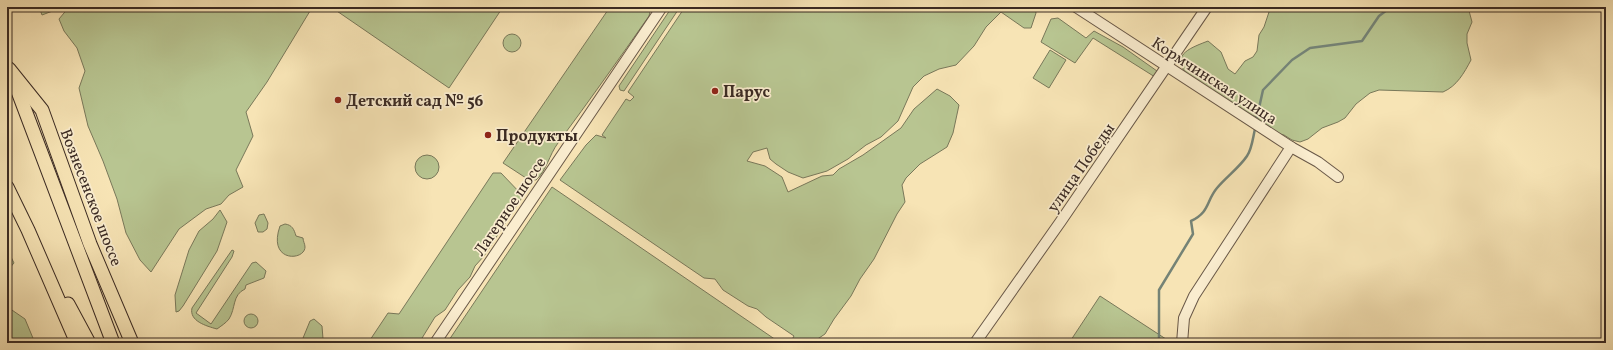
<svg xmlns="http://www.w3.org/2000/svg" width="1613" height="350" font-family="Vollkorn,serif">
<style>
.green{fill:#b8c591;stroke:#79785a}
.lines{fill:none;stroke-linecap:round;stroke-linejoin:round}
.stream{stroke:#758376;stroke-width:2.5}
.minor-casing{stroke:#695848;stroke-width:12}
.major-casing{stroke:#3a2a23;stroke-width:15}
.minor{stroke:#faedcf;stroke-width:10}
.major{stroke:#f7e4b5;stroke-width:13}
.poi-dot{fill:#8f2418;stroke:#faedcf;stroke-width:1.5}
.labels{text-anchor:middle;stroke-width:3.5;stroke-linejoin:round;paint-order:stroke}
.street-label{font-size:16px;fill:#3a2a23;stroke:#faedcf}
.poi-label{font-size:16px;font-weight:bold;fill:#3a2a23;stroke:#faedcf;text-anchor:start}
</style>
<rect width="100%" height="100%" fill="#f7e4b5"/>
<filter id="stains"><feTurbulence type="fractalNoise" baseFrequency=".005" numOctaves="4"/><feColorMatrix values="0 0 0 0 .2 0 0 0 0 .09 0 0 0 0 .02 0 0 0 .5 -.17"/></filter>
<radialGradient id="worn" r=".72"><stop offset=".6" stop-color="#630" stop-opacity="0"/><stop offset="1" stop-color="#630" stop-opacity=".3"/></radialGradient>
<!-- green -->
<g class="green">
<path d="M39,7H63L42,15Z"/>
<path d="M69,7H317L310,11L267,82L246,112L253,136L236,170L243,187L229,195L221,204L206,209L179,229L151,272L140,260L126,233L117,199L103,161L88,126L79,88L85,71L77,48L64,31L59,19Z"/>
<path d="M331,7H503L449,88Z"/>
<path d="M610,7L651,8L649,16C619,59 589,101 558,143C549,155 547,170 536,180L526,178L503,163Z"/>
<path d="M672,7H680L624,91L620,90L619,86Z"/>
<path d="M685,7H1035L1036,13L1031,28H1024L1001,12L986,27L974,46L956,65L939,69L924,76L913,87L898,121L881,137L866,145L848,159L827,171L803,178L788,172L776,164L770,159L767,148L753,152L747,161L765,166L782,177L788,192L822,176L833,175L839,169L863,155L901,128L914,109L937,89L950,96L959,105L953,133L947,147L920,164L906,178L902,185L905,202L897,214L874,259L860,279L851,296L834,319L825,334L816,340L818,343H790L794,336L766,317L757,309L748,306L723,290L715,279L704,278L560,180L586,145L596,135L606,138L602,135L626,99L630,101L634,97L628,92Z"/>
<path d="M1267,7H1468L1472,22L1467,34V43L1471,60C1464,73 1457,86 1443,92L1379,90L1370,93L1356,104L1345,118L1338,122L1322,128L1308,139L1300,142L1292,140L1284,135L1276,133L1262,124L1257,117L1251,115L1186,73C1170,54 1193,47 1208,41L1221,52L1228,69L1235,74L1245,61L1253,57L1257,51L1259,35L1264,27L1269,12Z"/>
<path d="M1058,18L1086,38L1094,31L1123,47L1157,71L1155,77L1093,38L1075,63L1041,42L1051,19Z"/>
<circle cx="512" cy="43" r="9"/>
<path d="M1050,50L1066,60L1049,88L1033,78Z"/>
<circle cx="427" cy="167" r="12"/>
<path d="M493,173H501L523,196L484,256L475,266L470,277L458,290L445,310L435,317L419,343H368L388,313L399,314Z"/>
<path d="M552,187L776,340L773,343H447Z"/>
<path d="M220,210L227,222L217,251L183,306L179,311L176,312L175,295L189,250L199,231L213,219Z"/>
<path d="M264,214L268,223L267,229L263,232H258L255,223L259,215Z"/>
<path d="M285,224C292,225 294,229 296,236L303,238C303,241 305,244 305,247C305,261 267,263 280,226Z"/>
<path d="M7,249L14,263L7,271Z"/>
<path d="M232,250L234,251L232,257L196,313L211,324L252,263L256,262L266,271L264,278L246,285L245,289C232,295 236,308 229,319C226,323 221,326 217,329C206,326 189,321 192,308Z"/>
<path d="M1100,296L1172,343H1069Z"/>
<path d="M7,305L9,308L25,319L35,343H7Z"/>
<circle cx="251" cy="321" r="7"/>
<path d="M314,319L322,326L323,339L321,343H301L310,321Z"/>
</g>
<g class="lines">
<!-- stream -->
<g class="stream">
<path d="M1257,117L1263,90L1292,60L1310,48L1362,41L1379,16L1391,7"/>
<path d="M1159,343V290L1193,234L1191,221C1210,212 1206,201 1217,188C1226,177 1239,168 1247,156C1252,149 1253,137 1255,129"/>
</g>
<defs>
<g id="minor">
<path d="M1076,7L1291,147L1318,162L1338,177"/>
<path d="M435,343L662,7"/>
<path d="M975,343L1061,221L1207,7"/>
<path d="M1182,343L1184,318L1194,296L1291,147"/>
</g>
<g id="major">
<path d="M9,69L42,110L90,244L132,343"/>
<path d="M14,81L113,343"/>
<path d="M7,187L28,230L77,343"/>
<path d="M68,304L89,343"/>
</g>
</defs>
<!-- minor casing -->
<use href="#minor" class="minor-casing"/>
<!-- major casing -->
<use href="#major" class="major-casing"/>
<!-- minor -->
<use href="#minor" class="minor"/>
<!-- major -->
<use href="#major" class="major"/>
</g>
<!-- markers -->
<g class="poi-dot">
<circle cx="715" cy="91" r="4"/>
<circle cx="338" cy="100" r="4"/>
<circle cx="488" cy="135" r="4"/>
</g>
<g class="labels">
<!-- street labels -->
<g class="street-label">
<text transform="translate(1215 80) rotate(33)" y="6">Кормчинская улица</text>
<text transform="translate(1080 167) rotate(-55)" y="6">улица Победы</text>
<text transform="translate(92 197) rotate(69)" y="6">Вознесенское шоссе</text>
<text transform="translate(509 206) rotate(-56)" y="6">Лагерное шоссе</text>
</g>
<!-- poi labels -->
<g class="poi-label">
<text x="723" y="97">Парус</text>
<text x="346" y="106">Детский сад № 56</text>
<text x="496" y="141">Продукты</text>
</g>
</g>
<!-- margin -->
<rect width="1613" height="350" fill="none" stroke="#f7e4b5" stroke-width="24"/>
<rect x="8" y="8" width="1597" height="334" fill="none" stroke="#3a2a23" stroke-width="2"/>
<rect x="12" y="12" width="1589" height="326" fill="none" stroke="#3a2a23"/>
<rect width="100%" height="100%" filter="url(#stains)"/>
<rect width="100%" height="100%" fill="url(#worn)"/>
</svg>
